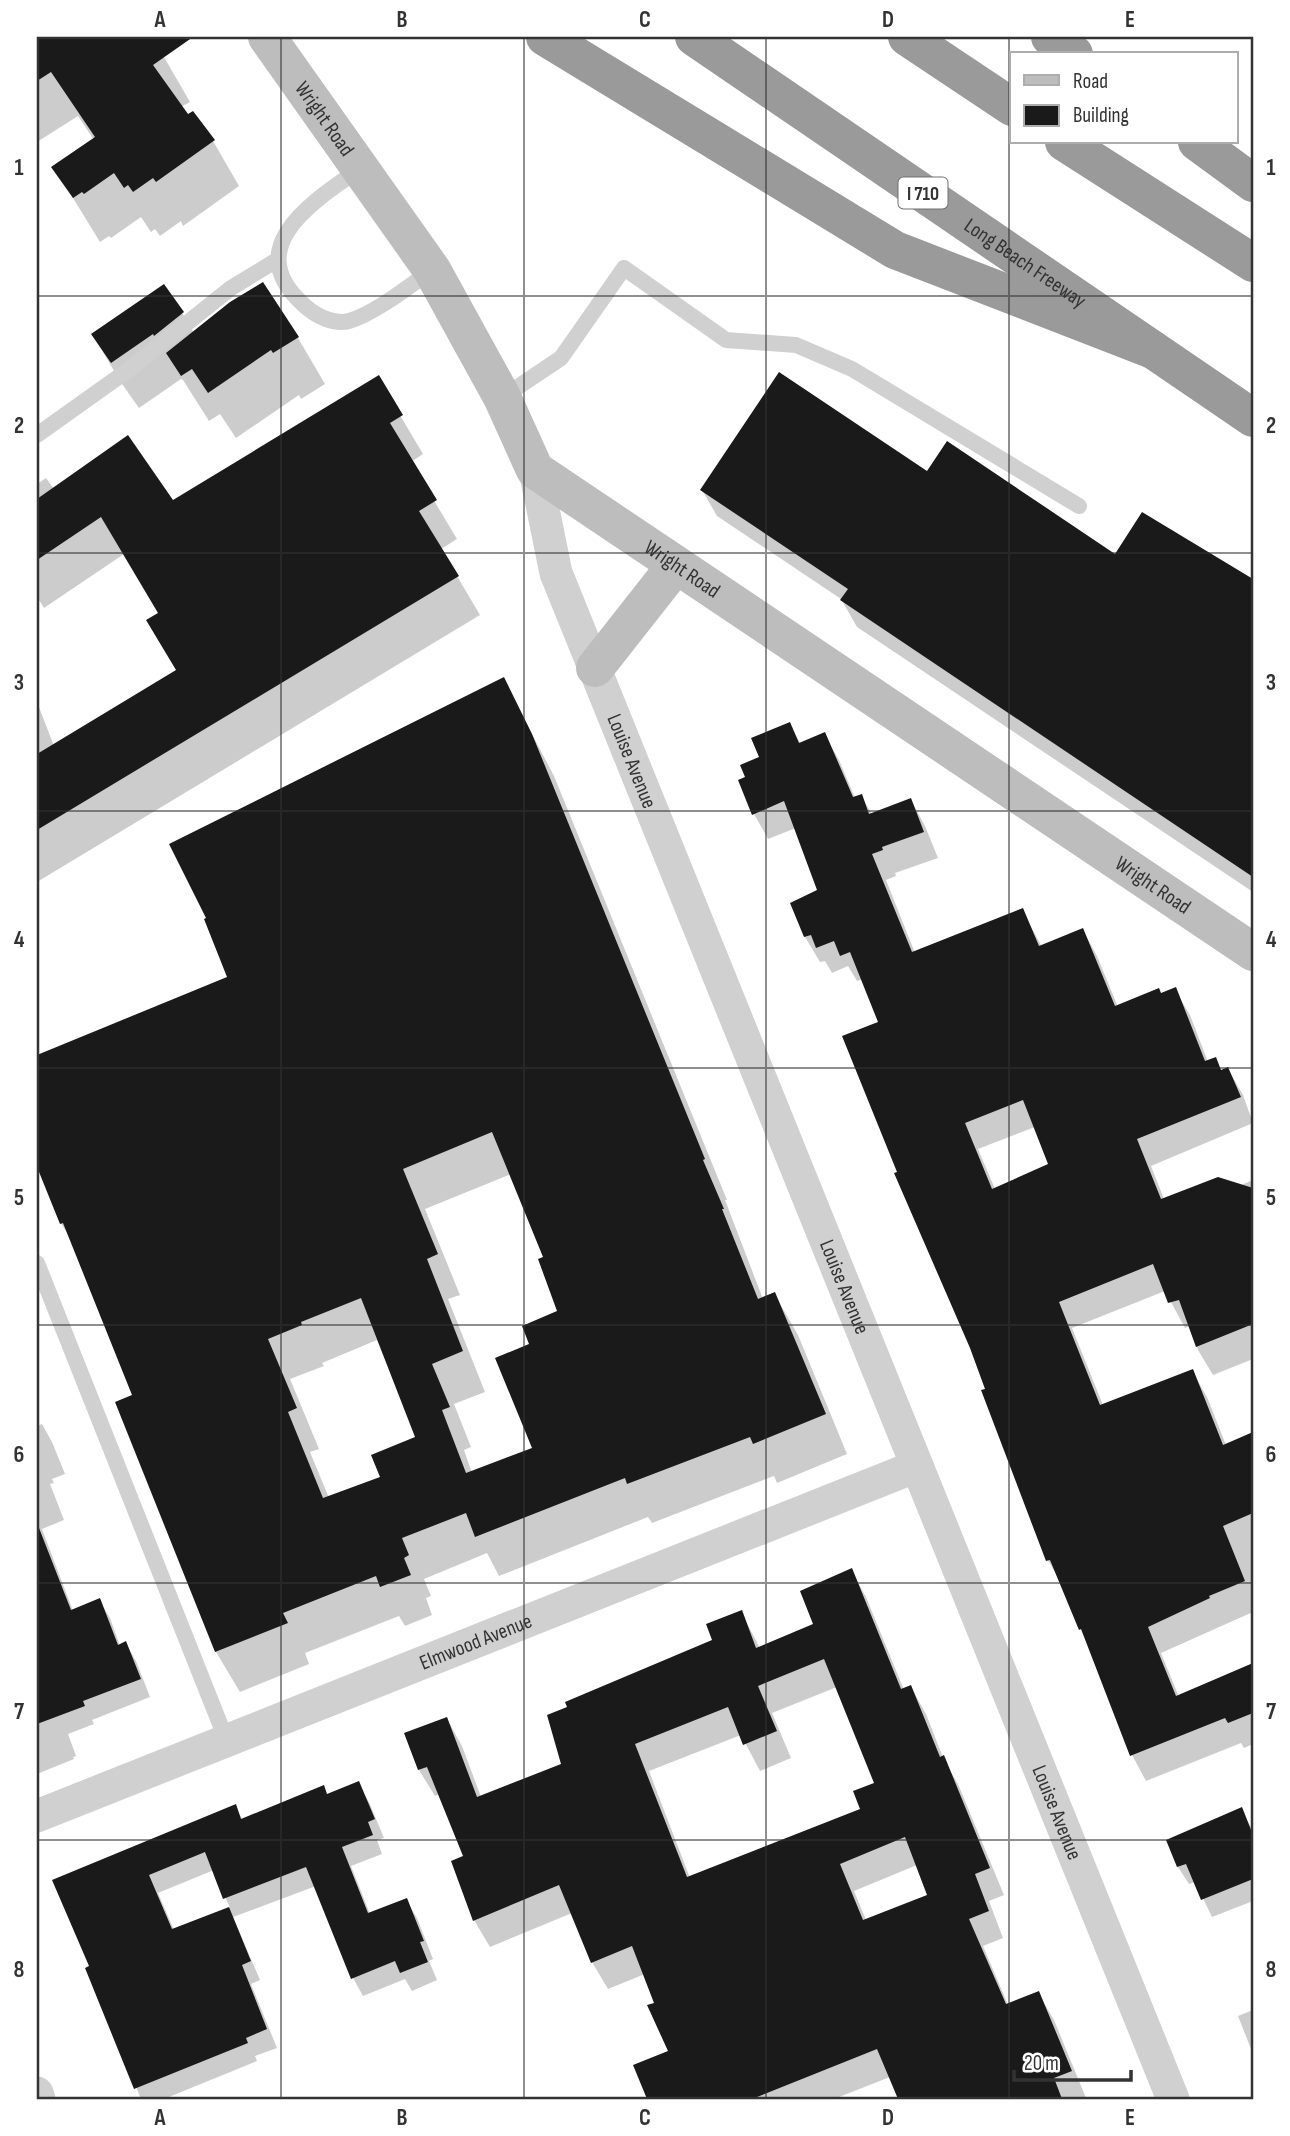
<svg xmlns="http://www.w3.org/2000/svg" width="1290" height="2136" font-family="'Sofia Sans Condensed',sans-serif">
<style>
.shadow{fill:#0003;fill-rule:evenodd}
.building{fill:#1a1a1a;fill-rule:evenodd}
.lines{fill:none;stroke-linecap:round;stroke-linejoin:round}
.lane{stroke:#d0d0d0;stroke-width:16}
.street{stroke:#d0d0d0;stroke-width:33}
.secondary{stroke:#bdbdbd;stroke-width:38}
.highway{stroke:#9a9a9a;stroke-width:38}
.grid{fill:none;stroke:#333;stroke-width:2;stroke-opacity:0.55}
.labels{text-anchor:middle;stroke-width:7;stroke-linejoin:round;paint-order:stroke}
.shield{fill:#fff;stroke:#707070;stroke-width:2}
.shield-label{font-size:19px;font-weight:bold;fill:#333}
.street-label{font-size:21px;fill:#333;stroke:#fff}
.neatline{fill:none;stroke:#333;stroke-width:2.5}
.grid-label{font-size:23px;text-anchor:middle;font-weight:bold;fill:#333}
</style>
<rect width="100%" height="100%" fill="#fff"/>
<!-- shadow -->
<g class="shadow">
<path d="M37,37H149L164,57L190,102L181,107L213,141L239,186L183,226L181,221L160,236L155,229L151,232L141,217L111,238L109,236L100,242L54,167L94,140L78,116L37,142Z"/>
<path d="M262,284L298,338L325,384L301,399L299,395L236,438L220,414L209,421L183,380L181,379L139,408L120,381L93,335L182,313L194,333Z"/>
<path d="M378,378L423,454L411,462L457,539L441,549L480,615L37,882V702L54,746L179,679L160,614L124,554L44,608L37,597V484L46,478L54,489L173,502Z"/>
<path d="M928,473L1115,556L1143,515L1253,581V892L857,627L841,599L717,516L702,490Z"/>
<path d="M503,679L554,776L727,1200H725L763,1299L775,1295L798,1335L847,1454L777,1483L774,1476L652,1523L648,1517L499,1576L487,1553L424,1579L431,1596L426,1598L432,1615L405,1626L399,1616L305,1653L309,1664L240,1692L216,1652L117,1403L134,1396L74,1245L61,1223L37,1161V1056L230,978ZM511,1174L545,1258L559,1312L531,1345L534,1449L472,1473L464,1450L471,1447L454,1404L485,1392L448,1299L460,1295L425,1209ZM377,1340L417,1438L382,1478L329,1498L310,1452L319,1449L290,1379L324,1366L322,1363Z"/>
<path d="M789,724L801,744L824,734L839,760L855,798L861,796L872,814L911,800L925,826L938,858L895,873L896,876L886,880L915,953L1022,910L1042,947L1083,930L1097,956L1118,1007L1175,990L1190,1015L1208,1062L1215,1059L1222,1072L1228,1069L1243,1095L1253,1123L1151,1166L1164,1199L1239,1186L1253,1180V1255L1246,1258L1253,1275V1359L1213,1375L1198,1350L1190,1326L1185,1328L1165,1291L1072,1328L1103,1405L1192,1371L1207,1397L1226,1445L1249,1435L1253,1443V1612L1161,1653L1179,1697L1253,1665V1744L1244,1748L1241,1743L1146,1781L1132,1755L1088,1641L1063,1586L1048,1560L987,1389L899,1173L880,1023L863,979L857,981L848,966L832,973L825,961L820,962L805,937L792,904L819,891L796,828L768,839L754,814L747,778ZM1035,1127L1051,1165L995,1189L978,1149Z"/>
<path d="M42,1424L52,1442L65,1474L52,1479L54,1483L50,1484L64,1520L42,1529L73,1611L99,1600L110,1618L120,1646L126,1644L136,1661L150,1697L92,1720L94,1724L68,1734L76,1756L73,1757L74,1759L37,1774V1426Z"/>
<path d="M851,1570L866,1597L904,1690L911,1687L926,1714L944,1760L958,1784L1004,1895L989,1901L1003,1938L983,1946L1008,2005L1038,1993L1054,2020L1086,2098L900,2099L890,2077L834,2099H649L636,2066L670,2052L645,1974L608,1989L592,1962L572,1913L490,1947L474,1920L466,1857L440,1794L435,1796L419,1770L447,1719L462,1746L481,1797L563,1765L715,1641L741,1612L760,1648L815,1625ZM837,1687L876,1784L863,1810L690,1878L649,1771L741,1735L760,1771L791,1758L772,1713ZM917,1865L929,1896L866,1920L854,1891Z"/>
<path d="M358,1784L369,1802L384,1838L377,1840L382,1854L351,1866L370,1914L406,1900L417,1918L433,1959L429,1961L437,1980L412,1991L405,1979L363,1996L353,1978L316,1886L233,1917L260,1980L251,1984L277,2048L255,2056L257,2061L164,2099H141L88,1969L91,1967L54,1881L235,1807L243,1820L328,1796ZM214,1870L230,1908L174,1930L158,1893Z"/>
<path d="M1241,1809L1253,1831V1901L1212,1917L1195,1882L1189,1884L1178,1867L1168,1841Z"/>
<path d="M1253,2010V2054L1238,2016Z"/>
</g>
<!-- building -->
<g class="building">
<path d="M37,37H193L153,65L188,114L193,111L215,140L156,182L153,178L133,192L128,185L124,188L114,173L84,194L82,192L73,198L51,167L95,137L51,72L37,81Z"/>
<path d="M263,282L299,337L273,353L271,350L208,393L192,369L181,376L166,353L230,302Z"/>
<path d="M164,284L184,312L154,336L153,334L111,363L91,334Z"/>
<path d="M779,372L927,471L947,441L1115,554L1142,512L1253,579V877L840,600L848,589L700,490Z"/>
<path d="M379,375L403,415L390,423L437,500L419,511L459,576L37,830V754L176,670L146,620L158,613L101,517L37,560V499L128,435L173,500Z"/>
<path d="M504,677L532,734L705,1159L703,1160L724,1209H722L758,1299L775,1292L826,1414L753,1444L750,1437L627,1484L625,1478L475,1537L466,1513L402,1538L409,1555L404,1558L411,1575L380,1587L376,1576L283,1613L288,1623L215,1652L115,1402L132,1395L63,1223L60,1224L37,1167V1055L227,977L204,919L206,918L169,844ZM492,1132L543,1257L538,1259L557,1311L522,1326L529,1344L495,1358L532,1448L466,1473L442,1410L450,1407L432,1364L463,1351L427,1259L438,1254L403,1169ZM361,1298L415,1437L371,1455L380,1477L323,1498L288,1412L297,1408L268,1339L302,1325L301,1322Z"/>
<path d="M790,722L799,743L825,732L853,797L862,794L869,814L911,798L924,832L882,847L883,850L872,854L912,952L1023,908L1039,946L1083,928L1115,1006L1159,988L1161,993L1176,987L1205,1061L1216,1057L1221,1070L1228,1067L1241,1097L1137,1139L1161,1199L1218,1177L1253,1188V1324L1196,1347L1179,1300L1168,1303L1153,1264L1059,1302L1100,1405L1193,1369L1223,1445L1253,1432V1513L1223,1526L1245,1581L1209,1596L1210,1598L1148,1627L1176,1696L1253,1663V1713L1228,1723L1225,1718L1130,1756L1081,1629L1079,1630L1050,1560L1046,1561L981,1390L985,1389L970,1348L894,1173L897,1172L842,1036L878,1022L850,952L840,956L834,941L816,948L811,935L804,937L790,903L817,890L784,801L752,815L738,780L745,777L740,765L759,757L751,738ZM1023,1100L1048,1164L992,1189L965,1123Z"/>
<path d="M39,1528L71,1610L100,1598L118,1645L126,1641L141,1679L83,1701L85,1706L37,1724V1529Z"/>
<path d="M852,1568L901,1689L911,1685L940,1757L944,1755L990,1868L975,1874L989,1911L969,1919L1006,2004L1039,1991L1072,2071L1054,2078L1062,2099H898L877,2049L752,2099H647L633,2065L668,2051L647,2005L654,2003L632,1946L591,1963L559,1885L473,1921L451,1861L463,1856L427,1767L418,1770L404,1733L447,1717L477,1797L561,1764L547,1715L567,1707L565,1702L712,1640L706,1624L742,1610L756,1648L813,1624L800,1591ZM824,1659L874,1783L853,1791L860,1809L687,1877L635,1744L728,1707L743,1745L777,1731L758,1686ZM905,1837L927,1895L863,1920L840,1864Z"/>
<path d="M359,1781L375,1819L368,1822L373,1835L342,1847L368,1913L407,1898L424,1941L420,1942L428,1962L400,1973L395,1961L351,1979L306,1867L223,1899L205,1852L149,1875L172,1929L229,1907L251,1961L242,1965L267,2029L246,2038L248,2043L134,2089L85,1968L89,1966L52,1880L236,1804L241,1819L324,1785L327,1794Z"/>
<path d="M1242,1807L1253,1835V1879L1201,1900L1186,1864L1177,1867L1166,1840Z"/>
</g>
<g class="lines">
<!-- lane -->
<g class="lane">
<path d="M361,168C314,201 238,247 305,306C316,316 334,325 349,321C374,314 411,285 432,270"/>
<path d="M503,397L561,358L624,268L726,340L796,345L852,369L1079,506"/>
<path d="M37,435L131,368L231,288L277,260"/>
<path d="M37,1263L226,1739"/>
</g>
<!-- street -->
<g class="street">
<path id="s1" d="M535,470L556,573L1173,2099"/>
<path id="s2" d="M37,1816L917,1466"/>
<path d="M37,2093L39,2099"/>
</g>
<!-- secondary -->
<g class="secondary">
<path id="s3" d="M267,37L432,270L502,397L535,470L1253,952"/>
<path d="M595,668L676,565"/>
</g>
<!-- highway -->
<g class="highway">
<path d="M545,37L895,250L1153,350"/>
<path id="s4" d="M694,37L1253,418"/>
<path d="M907,37L1012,107"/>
<path d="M1050,37L1074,54"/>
<path d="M1064,142L1253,263"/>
<path d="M1197,142L1253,183"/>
</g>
</g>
<!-- grid -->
<path class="grid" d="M281,37V2099M524,37V2099M766,37V2099M1009,37V2099M37,296H1253M37,553H1253M37,811H1253M37,1068H1253M37,1325H1253M37,1583H1253M37,1840H1253"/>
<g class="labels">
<!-- shield labels -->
<rect class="shield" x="898.5" y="177.5" width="49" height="31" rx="5"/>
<g class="shield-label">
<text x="923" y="200">I 710</text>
</g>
<!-- street labels -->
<g class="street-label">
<text dy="7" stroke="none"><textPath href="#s3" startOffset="100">Wright Road</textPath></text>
<text dy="7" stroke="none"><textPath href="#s4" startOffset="401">Long Beach Freeway</textPath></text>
<text dy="7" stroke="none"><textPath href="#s3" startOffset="688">Wright Road</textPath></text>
<text dy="7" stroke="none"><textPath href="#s1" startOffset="308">Louise Avenue</textPath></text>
<text dy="7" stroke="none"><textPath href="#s3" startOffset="1255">Wright Road</textPath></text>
<text dy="7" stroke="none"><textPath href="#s1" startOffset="875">Louise Avenue</textPath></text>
<text dy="7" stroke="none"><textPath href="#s2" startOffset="472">Elmwood Avenue</textPath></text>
<text dy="7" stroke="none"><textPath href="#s1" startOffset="1442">Louise Avenue</textPath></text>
</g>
</g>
<!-- border -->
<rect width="1290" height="2136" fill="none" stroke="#ffffff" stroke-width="77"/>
<!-- legend -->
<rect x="1010" y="52" width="228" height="91" fill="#ffffff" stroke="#adadad" stroke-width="2"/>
<rect x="1024" y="75" width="35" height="10" fill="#bdbdbd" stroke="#adadad" stroke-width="2"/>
<text x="1073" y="88" font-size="21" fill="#333333">Road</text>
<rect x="1024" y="105" width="35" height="21" fill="#1a1a1a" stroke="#adadad" stroke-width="2"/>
<text x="1073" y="122" font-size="21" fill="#333333">Building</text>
<!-- scale -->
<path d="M1014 2070v10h117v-10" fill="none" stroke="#333333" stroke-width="3.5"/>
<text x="1024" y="2070" font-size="21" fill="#333333" stroke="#ffffff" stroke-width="5" paint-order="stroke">20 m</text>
<rect x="38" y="38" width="1214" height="2060" class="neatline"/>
<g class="grid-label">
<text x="160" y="27">A</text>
<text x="402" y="27">B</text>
<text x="645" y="27">C</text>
<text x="888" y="27">D</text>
<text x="1130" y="27">E</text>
<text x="19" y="175">1</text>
<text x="1271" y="175">1</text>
<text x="19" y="433">2</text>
<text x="1271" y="433">2</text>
<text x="19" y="690">3</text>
<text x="1271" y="690">3</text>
<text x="19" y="947">4</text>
<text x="1271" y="947">4</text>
<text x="19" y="1205">5</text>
<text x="1271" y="1205">5</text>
<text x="19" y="1462">6</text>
<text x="1271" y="1462">6</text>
<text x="19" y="1719">7</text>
<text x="1271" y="1719">7</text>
<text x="19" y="1977">8</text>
<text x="1271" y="1977">8</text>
<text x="160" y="2125">A</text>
<text x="402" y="2125">B</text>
<text x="645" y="2125">C</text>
<text x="888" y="2125">D</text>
<text x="1130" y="2125">E</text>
</g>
</svg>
